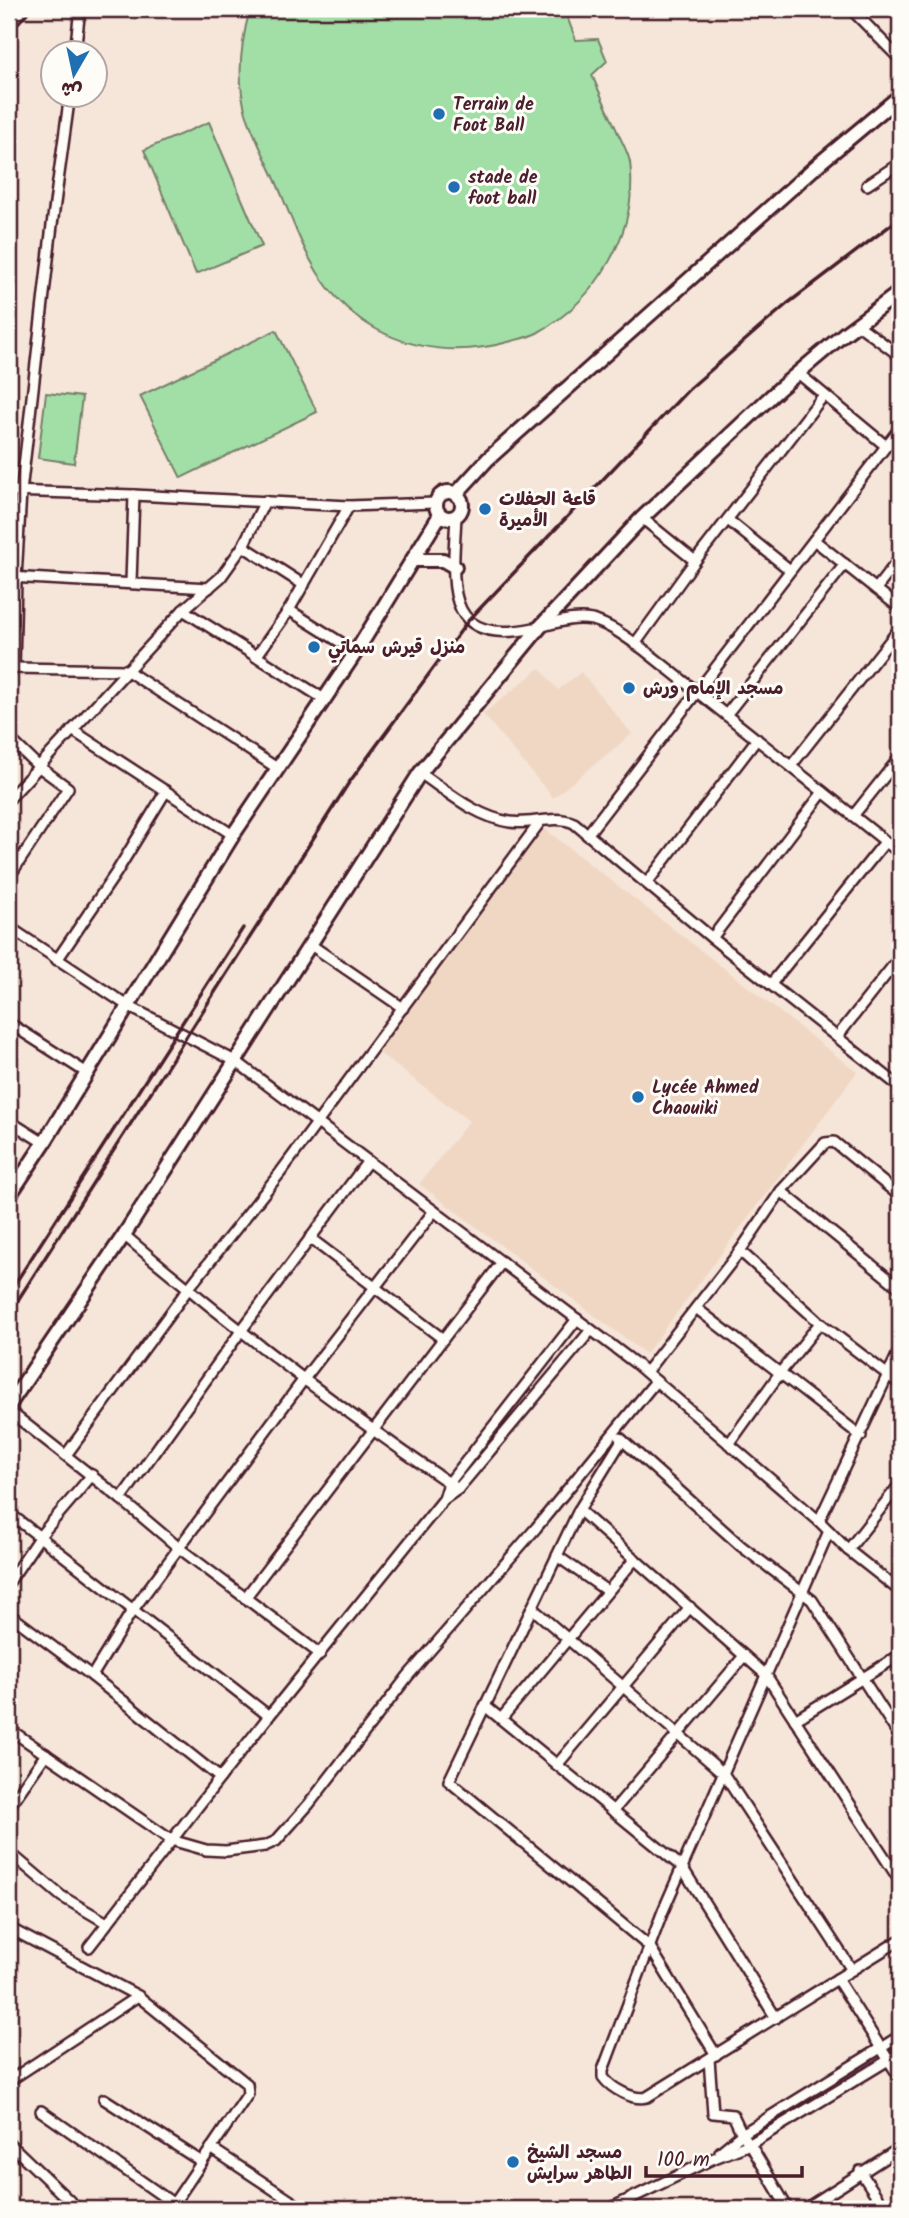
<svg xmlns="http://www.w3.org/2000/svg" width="909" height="2218" font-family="Kalam,'Playpen Sans Arabic',sans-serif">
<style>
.built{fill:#f0d7c4}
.garden{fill:#a2dfa7;stroke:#767f69;stroke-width:2}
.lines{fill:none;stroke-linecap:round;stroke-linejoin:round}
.street-casing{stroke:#4a1f2b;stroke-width:14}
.secondary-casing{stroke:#4a1f2b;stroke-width:18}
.street{stroke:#fdfcf7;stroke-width:9}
.secondary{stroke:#fdfcf7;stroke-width:12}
.rail{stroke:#4a1f2b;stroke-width:3.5}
.poi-dot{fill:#1f6fb2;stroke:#fdfcf7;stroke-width:2.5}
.labels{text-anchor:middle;stroke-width:6;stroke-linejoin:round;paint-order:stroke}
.poi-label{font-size:18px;font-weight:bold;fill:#4a1f2b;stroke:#fdfcf7;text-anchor:start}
</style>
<rect width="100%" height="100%" fill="#f5e6d9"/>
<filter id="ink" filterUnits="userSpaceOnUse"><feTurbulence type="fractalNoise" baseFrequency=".0143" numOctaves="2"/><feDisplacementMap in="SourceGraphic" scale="14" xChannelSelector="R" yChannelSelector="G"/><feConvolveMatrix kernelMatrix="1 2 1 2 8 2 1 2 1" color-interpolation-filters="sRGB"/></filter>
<g filter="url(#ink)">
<!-- built -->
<g class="built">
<path d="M540,668L558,690L581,672L632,734L553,798L483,714Z"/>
<path d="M537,823L857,1072L646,1354L419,1184L469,1121L370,1046Z"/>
</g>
<!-- garden -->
<g class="garden">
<path d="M250,9H564L576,40L598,39L607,61L592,75C600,94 609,113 618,133C622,142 628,152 630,162C639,232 597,300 537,333C529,337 520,339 512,341C463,355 413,352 369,325C316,291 301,241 278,186C268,162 254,138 246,113C236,79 241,42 250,9Z"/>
<path d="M209,122L262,246L196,274L144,150Z"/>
<path d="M276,330L317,412L181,478L140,396Z"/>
<path d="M46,393L82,397L74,463L38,458Z"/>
</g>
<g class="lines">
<defs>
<g id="street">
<path d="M851,9L900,59"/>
<path d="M75,52L80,9"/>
<path d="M867,185L900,163"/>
<path d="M857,324L900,356"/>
<path d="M798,373L886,446"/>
<path d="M9,491L134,495L349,506L435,503"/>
<path d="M349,506L289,610L356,652"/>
<path d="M456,516C453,581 440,648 534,628C553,624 572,616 592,620C611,625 627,638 643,649L900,853"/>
<path d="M642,518L695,561"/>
<path d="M728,520L790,570"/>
<path d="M814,540L900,608"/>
<path d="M243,546L304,585"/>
<path d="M9,577L209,588"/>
<path d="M131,582L134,495"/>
<path d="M876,589L900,558"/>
<path d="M183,610L324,699"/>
<path d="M635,644L695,561L824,395"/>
<path d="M256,657L289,610"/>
<path d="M14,668L126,670L277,768"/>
<path d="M9,673L14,668L16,578L21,492L52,225L70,94"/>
<path d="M726,715L845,564"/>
<path d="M72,730L233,835"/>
<path d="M9,738L38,766L68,788L13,871L9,868"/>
<path d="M791,766L900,628"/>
<path d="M420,773C448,792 476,817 510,822C531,825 555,814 574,823L712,938L900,1087"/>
<path d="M9,799L183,610L221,577L243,546L265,501"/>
<path d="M853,816L900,757"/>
<path d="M587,835L900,428"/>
<path d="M647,883L757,739"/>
<path d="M9,927L128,1006L237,1062L635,1363L819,1521L848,1550L900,1591"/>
<path d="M712,938L823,792"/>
<path d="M311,945L403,1008"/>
<path d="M57,960L116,873L166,791"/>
<path d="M771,984L885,842"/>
<path d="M9,1023L87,1073"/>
<path d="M837,1037L900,957"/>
<path d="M9,1121L44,1143"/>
<path d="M781,1191L900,1288"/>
<path d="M124,1235C231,1326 342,1411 458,1489"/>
<path d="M310,1238L443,1339"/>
<path d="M740,1251L820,1323L900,1384"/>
<path d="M696,1308L861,1436"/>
<path d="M646,1372L740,1251L781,1191L825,1143L834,1142L900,1196"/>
<path d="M9,1411L121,1499L179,1548L320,1654"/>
<path d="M620,1438L741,1546L812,1600L900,1737"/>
<path d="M622,1440L579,1510L449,1781L650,1947L716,2055"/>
<path d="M729,1444L780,1373L820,1323"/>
<path d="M66,1455L188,1289L280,1173L540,822"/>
<path d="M121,1499L241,1331L368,1161"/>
<path d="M444,1499L449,1483L577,1319"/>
<path d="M579,1510L766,1675L900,1881"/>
<path d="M9,1513L269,1716L444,1499L458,1489L591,1330"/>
<path d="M819,1521L900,1349"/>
<path d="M829,1531L663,1911L603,2070V2077C611,2088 633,2101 647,2097L900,1940"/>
<path d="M848,1550L900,1484"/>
<path d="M557,1556L607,1591"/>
<path d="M9,1582L40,1536L92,1475"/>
<path d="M245,1598L502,1262"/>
<path d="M532,1608L723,1773L852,1970"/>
<path d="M9,1614L92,1676L220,1778L269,1716"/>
<path d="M92,1676L132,1611L304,1379L434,1211"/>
<path d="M485,1706L682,1867L776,2018"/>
<path d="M501,1719L635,1559"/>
<path d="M795,1720L900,1655"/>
<path d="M9,1729L171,1840L206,1850L226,1851L265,1846L276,1841L309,1804L408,1676L536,1528L656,1381"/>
<path d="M557,1765L690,1607"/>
<path d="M9,1807L46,1754"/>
<path d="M613,1811L744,1656"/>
<path d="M9,1852L61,1896L107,1923"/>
<path d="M9,1928L138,1996L247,2084L248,2094L170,2209"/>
<path d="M89,1947L220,1778"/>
<path d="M837,1979L900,2078"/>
<path d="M709,2059L713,2113L733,2115L742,2134L750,2144L788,2209"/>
<path d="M9,2081L138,1996"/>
<path d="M104,2099L202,2162"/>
<path d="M41,2111L174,2204"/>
<path d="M9,2143L78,2209"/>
<path d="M211,2148L303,2209"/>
<path d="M720,2152L742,2134L900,2036"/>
<path d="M860,2171L885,2209"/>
<path d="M609,2209L712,2159L750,2144L900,2053"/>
<path d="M805,2209L900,2148"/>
</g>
<g id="secondary">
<path d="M9,22L21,9"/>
<circle cx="449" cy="505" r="13"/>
<path d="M456,494L488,459L821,162L900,96"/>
<path d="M413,560H443L455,567"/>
<path d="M9,1196L44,1143L233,835L356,652L440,515"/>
<path d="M9,1405L124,1235L420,773L540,627L642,518L779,389L844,334L900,292"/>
</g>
</defs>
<!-- street casing -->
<use href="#street" class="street-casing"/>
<!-- secondary casing -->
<use href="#secondary" class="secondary-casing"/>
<!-- street -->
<use href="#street" class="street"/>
<!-- secondary -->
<use href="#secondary" class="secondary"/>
<!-- rail -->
<g class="rail">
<path d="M9,1293L243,928"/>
<path d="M9,1314L348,784L468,621L688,390L787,304L900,218"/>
</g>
</g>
</g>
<!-- markers -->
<g class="poi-dot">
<circle cx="439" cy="114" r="7"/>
<circle cx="454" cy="187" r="7"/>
<circle cx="485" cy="509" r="7"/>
<circle cx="314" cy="647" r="7"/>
<circle cx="629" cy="688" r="7"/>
<circle cx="638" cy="1097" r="7"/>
<circle cx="513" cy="2162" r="7"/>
</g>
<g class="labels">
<!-- poi labels -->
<g class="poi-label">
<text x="453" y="110">Terrain de<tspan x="453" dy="21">Foot Ball</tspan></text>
<text x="468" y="183">stade de<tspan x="468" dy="21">foot ball</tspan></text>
<text x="499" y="505">قاعة الحفلات<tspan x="499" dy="21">الأميرة</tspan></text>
<text x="328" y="653">منزل قيرش سماتي</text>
<text x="643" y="694">مسجد الإمام ورش</text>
<text x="652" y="1093">Lycée Ahmed<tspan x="652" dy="21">Chaouiki</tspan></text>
<text x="527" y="2158">مسجد الشيخ<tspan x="527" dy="21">الطاهر سرايش</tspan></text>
</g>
</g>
<!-- margin -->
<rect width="909" height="2218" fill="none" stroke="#fdfcf7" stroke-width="35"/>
<rect x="18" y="18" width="874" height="2183" fill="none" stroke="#4a1f2b" stroke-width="2.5" filter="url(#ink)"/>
<!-- north arrow -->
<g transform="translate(74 74) rotate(189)"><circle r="33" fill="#fdfcf7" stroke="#b5a4a5" stroke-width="2"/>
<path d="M0-5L12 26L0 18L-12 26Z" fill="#1f6fb2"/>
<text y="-10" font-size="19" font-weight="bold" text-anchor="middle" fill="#4a1f2b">ش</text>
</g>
<!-- scale -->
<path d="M646 2166v10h156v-10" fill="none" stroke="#4a1f2b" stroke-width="3.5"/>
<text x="657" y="2166" font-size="21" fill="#4a1f2b" stroke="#fdfcf7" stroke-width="5" paint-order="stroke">100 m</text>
</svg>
